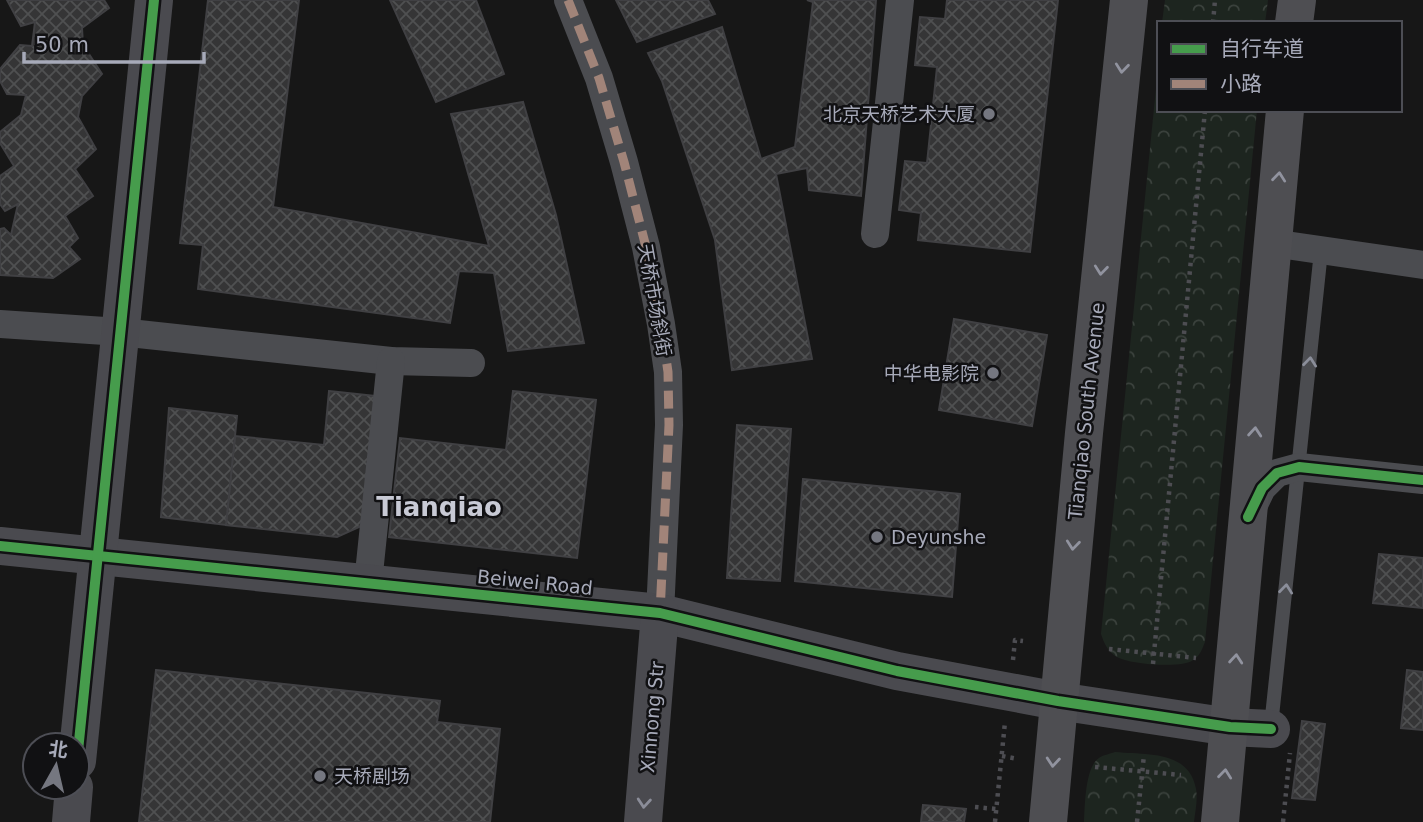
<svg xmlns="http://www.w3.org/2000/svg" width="1423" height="822" font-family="'DejaVu Sans','Noto Sans SC',sans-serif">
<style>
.park{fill:url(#park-crowns)}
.building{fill:url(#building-cross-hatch);stroke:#404043;stroke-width:2}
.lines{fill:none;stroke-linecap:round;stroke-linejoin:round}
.path{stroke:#4d4d52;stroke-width:4.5;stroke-dasharray:3.5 5;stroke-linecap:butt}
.lane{stroke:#4b4c50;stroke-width:14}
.street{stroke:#4b4c50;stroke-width:28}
.secondary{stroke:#4a4a4f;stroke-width:38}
.primary{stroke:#4e4e52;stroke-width:38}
.quiet{stroke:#a18479;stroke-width:9;stroke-dasharray:18 9;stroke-linecap:butt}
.cycleway-casing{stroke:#111113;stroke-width:15}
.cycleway{stroke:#469c4c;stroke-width:10}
.oneway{stroke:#91939f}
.oneway2{stroke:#8b8e9a}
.oneway3{stroke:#8b8d99}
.poi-dot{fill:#757780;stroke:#111113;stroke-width:2.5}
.labels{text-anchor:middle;stroke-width:5;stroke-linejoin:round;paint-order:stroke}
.poi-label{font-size:19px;fill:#a7aab9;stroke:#111113;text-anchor:end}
.street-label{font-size:19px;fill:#a7aab9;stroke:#111113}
.district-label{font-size:26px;font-weight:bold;fill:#c8cad5;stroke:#111113}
</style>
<defs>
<pattern id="park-crowns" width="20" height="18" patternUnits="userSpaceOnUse" patternTransform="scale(1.75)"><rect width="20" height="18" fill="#1d251f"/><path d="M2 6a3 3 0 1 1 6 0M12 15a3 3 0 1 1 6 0" fill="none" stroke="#3b423d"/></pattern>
<pattern id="building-cross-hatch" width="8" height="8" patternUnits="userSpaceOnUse" patternTransform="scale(1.75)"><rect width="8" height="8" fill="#353536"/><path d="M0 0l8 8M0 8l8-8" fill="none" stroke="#4f5051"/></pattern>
</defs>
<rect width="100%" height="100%" fill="#171717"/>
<!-- park -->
<g class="park">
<path d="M1165,0H1268L1265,23H1162Z"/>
<path d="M1159,59V110H1257L1205,642C1202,649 1200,656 1193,660C1182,669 1129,664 1117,657C1108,652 1104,643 1101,634Z"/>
<path d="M1115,752C1146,755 1189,750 1196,789C1198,799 1195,812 1194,822H1084C1085,806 1085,767 1099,758C1103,755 1110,754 1115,752Z"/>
</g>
<!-- building -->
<g class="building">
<path d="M7,0H104L109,8L82,28L83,45L102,74L82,96L78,117L96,149L75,169L93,196L65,216L78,238L69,247L80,259L53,278L0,275V229L4,228L11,235L18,204L5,211L0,204V176L14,166L0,143V132L21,115L26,95L7,94L0,81V69L20,45L32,46L35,22L21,26Z"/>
<path d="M208,0H299L273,207L489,246L451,114L523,102L556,215L584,343L508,351L494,273L459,271L450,323L198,289L203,245L180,243Z"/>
<path d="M390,0H476L504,74L436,102Z"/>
<path d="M616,0H708L715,14L637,42Z"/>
<path d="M807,0H876L861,196L809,190L807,168L776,174L812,359L732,370L715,240L662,81L648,53L722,27L761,159L795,147L813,2Z"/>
<path d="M947,0H1058L1030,252L918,240L921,213L899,210L905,161L927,163L937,67L915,65L920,17L945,19Z"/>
<path d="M954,319L1047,335L1032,426L939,410Z"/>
<path d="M329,391L384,397L370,522L337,537L226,525L235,436L324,445Z"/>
<path d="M513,391L596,400L577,558L389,537L400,438L506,450Z"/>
<path d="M169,408L237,416L226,525L161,517Z"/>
<path d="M737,425L791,429L780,581L727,578Z"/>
<path d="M803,479L960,494L952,597L795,581Z"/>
<path d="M1379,554L1423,558V608L1373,603Z"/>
<path d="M156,670L440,701L437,722L500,729L490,822H139Z"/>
<path d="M1407,670L1423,672V730L1401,728Z"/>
<path d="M1302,721L1325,724L1315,800L1292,798Z"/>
<path d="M923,805L966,809L964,822H921Z"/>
</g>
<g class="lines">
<!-- path -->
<g class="path">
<path d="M1213,23L1215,0"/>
<path d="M1109,649L1196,658"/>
<path d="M1013,660L1015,640L1023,641"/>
<path d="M1153,664L1205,110"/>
<path d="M1002,756L1018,759"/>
<path d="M1095,767L1181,775"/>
<path d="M975,807L996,809"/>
<path d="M995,822L1005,722"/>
<path d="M1137,822L1144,755"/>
<path d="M1283,822L1290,753"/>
</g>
<!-- lane -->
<path class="lane" d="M1271,726L1321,251"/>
<!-- street -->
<g class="street">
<path d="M568,0L599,78L624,162L646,247L661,324L668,372L669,425L660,613"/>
<path d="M875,234L900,0"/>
<path d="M1272,243L1423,265"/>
<path d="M0,324L120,332L391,361L471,363"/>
<path d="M1251,511L1262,488L1277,473L1299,467L1423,480"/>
<path d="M368,583L391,361"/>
</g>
<!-- secondary -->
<g class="secondary">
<path d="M0,546L660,613L897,671L1058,701L1230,727L1271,729"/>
<path d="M77,761L154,0"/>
<path d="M71,822L74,787"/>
<path d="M643,822L660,613"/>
</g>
<!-- primary -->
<g class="primary">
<path d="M1294,23L1297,0"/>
<path d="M1048,822L1084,433L1129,0"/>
<path d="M1220,822L1285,110"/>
</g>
<!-- quiet -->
<path class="quiet" d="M568,0L599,78L624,162L646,247L661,324L668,372L669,425L660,613"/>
<defs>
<g id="cycleway">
<path d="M1248,517L1262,488L1277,473L1299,467L1423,480"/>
<path d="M0,546L660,613L897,671L1058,701L1230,727L1271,729"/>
<path d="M77,761L154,0"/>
</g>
</defs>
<!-- cycleway casing -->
<use href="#cycleway" class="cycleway-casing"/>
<!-- cycleway -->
<use href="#cycleway" class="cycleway"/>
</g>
<!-- one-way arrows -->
<defs><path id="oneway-chevron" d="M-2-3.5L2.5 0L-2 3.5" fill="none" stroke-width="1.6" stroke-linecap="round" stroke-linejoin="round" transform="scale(1.75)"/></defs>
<g class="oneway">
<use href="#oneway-chevron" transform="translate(1122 68) rotate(96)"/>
<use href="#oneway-chevron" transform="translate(1279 177) rotate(-84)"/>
<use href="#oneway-chevron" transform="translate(1101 270) rotate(96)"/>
<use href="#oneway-chevron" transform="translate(1255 432) rotate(-85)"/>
<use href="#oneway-chevron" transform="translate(1073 545) rotate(96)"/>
<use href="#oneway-chevron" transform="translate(1236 659) rotate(-85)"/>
<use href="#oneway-chevron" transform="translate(1053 762) rotate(95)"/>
<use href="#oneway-chevron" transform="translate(1225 774) rotate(-84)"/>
</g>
<g class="oneway2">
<use href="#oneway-chevron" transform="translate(1310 362) rotate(-84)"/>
<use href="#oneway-chevron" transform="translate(1286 589) rotate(-84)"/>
</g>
<use class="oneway3" href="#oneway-chevron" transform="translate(644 803) rotate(95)"/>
<!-- markers -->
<g class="poi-dot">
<circle cx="989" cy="114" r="7"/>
<circle cx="993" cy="373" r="7"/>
<circle cx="877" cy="537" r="7"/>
<circle cx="320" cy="776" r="7"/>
</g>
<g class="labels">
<!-- poi labels -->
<g class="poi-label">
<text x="975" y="121">北京天桥艺术大厦</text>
<text x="979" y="380">中华电影院</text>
<text x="891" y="544" text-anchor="start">Deyunshe</text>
<text x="334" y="783" text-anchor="start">天桥剧场</text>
</g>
<!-- street labels -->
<g class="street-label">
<text transform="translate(655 300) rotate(80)" y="7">天桥市场斜街</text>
<text transform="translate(1086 411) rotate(-84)" y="7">Tianqiao South Avenue</text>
<text transform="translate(535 582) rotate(6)" y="7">Beiwei Road</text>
<text transform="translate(652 717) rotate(-85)" y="7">Xinnong Str</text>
</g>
<!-- district labels -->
<g class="district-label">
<text x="439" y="516">Tianqiao</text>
</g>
</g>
<!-- legend -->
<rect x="1157" y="21" width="245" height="91" fill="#111113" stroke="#4d4e55" stroke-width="2"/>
<rect x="1171" y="44" width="35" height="10" fill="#469c4c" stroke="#4d4e55" stroke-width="2"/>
<text x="1220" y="56" font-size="21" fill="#a7aab9">自行车道</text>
<rect x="1171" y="79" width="35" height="10" fill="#a18479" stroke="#4d4e55" stroke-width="2"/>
<text x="1220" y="91" font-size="21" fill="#a7aab9">小路</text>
<!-- north arrow -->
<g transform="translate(56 766) rotate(8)"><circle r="33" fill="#111113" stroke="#4d4e55" stroke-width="2"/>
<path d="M0-5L12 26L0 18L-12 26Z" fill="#757780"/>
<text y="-10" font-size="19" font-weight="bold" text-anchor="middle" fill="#a7aab9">北</text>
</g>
<!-- scale -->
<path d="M24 52v10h180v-10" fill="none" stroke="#a7aab9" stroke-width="3.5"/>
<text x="35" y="52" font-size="21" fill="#a7aab9" stroke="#111113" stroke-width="5" paint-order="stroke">50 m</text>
</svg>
